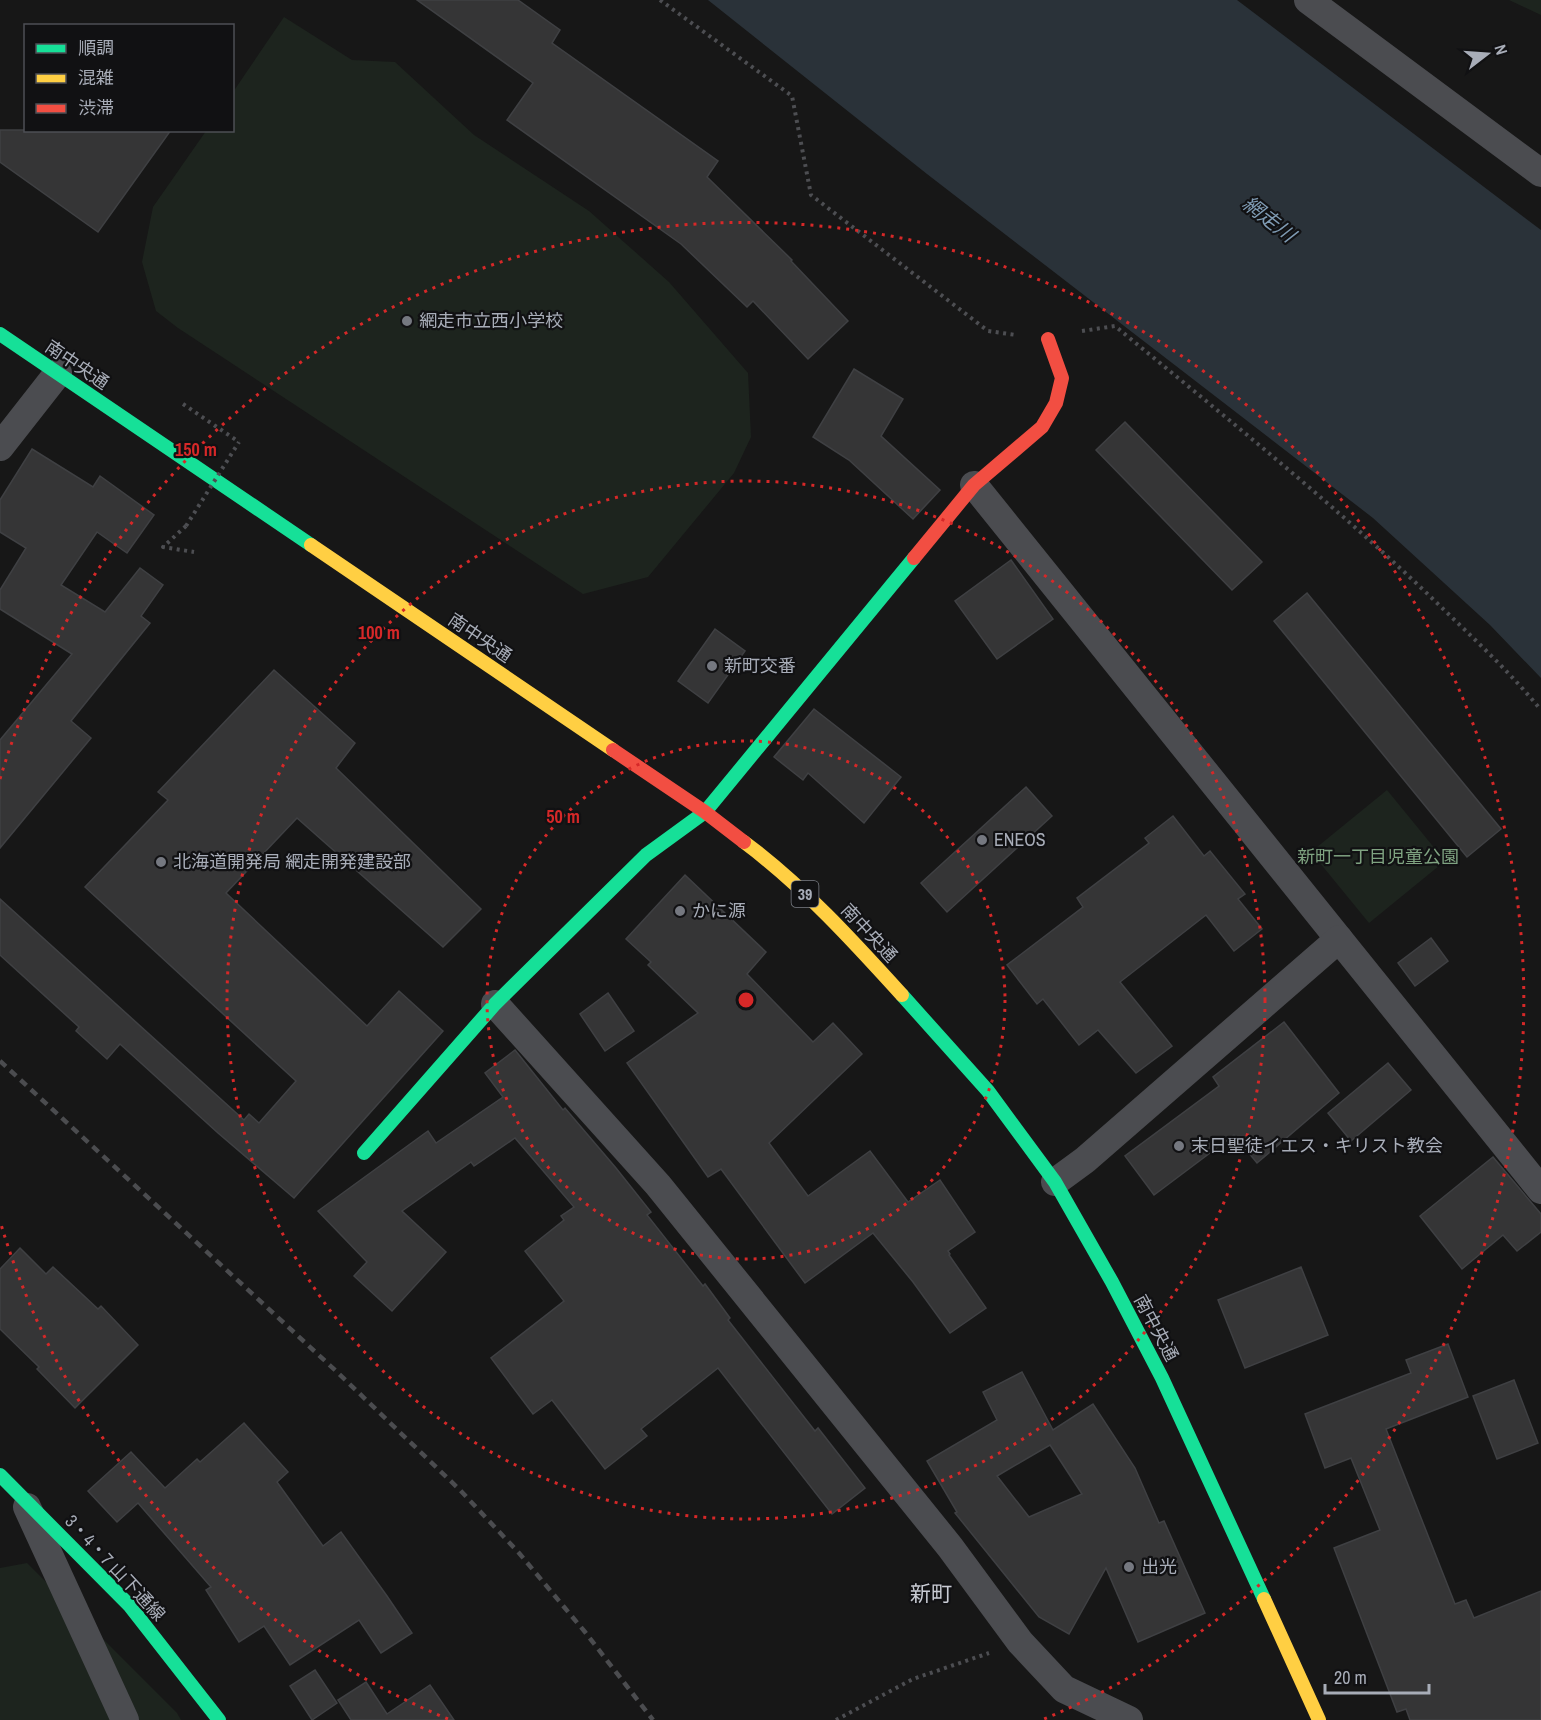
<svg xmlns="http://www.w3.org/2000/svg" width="1541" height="1720" font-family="'Archivo Narrow','Noto Sans JP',sans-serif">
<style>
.green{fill:#1d241e}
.water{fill:#2a3239}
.building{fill:#353536;stroke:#3f4043;stroke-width:1.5;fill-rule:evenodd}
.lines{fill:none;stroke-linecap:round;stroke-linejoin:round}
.path{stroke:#4d4e52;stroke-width:4;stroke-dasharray:3 4.5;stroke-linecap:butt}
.street{stroke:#4b4c50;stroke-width:28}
.fast{stroke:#16e098;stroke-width:14}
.slow{stroke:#ffcf43;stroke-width:14}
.jam{stroke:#f24e42;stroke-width:14}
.rail{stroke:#4b4c4f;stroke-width:4.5;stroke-dasharray:8 6;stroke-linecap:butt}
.path-bridge{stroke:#4d4e52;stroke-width:4;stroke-dasharray:3 4.5;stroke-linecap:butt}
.ring{fill:none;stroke:#d62828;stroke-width:3;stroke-dasharray:3 6}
.poi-dot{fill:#757880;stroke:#111113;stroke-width:2}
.labels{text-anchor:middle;stroke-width:4.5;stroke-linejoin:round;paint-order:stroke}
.shield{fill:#111113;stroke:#7b7e86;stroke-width:1.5}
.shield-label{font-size:16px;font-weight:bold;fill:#a8adb8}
.poi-label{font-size:18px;fill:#a8adb8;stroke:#111113;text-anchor:start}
.street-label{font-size:18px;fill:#a8adb8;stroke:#111113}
.park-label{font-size:18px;fill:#7fa381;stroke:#111113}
.water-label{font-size:20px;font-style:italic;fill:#7f9bb3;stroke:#111113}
.quarter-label{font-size:21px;fill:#c9ccd4;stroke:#111113}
.centre{fill:#d62828;stroke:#111113;stroke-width:3}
.ring-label{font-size:18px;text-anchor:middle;font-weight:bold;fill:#d62828;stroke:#111113;stroke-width:4.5;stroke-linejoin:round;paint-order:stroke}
</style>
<rect width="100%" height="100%" fill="#171717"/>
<!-- green -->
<g class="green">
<path d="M1509,0H1541V15Z"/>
<path d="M284,17L352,60L395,62L474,135L589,211L669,282L748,373L751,437L734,473L648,577L583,594L178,328L156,311L142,262L153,207L206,131L232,130L233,92Z"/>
<path d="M1387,790L1445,861L1369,923L1311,852Z"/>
<path d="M27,1563L177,1713L181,1720H0V1568Z"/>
</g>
<!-- water -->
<path class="water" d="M708,0H1237L1541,230V678L1490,625L1373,518L927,174Z"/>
<!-- building -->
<g class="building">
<path d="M417,0H518L560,30L552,43L718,161L707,177L792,260L791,261L848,321L808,359L753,301L747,307L681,244L507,120L533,83Z"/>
<path d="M0,130H171L98,232L0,162Z"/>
<path d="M854,369L903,399L881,436L940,490L913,519L849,460L813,437Z"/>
<path d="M1125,422L1262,562L1232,590L1096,450Z"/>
<path d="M32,449L93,487L100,476L154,515L127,553L97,532L61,585L105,612L140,568L163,585L141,616L150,623L71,721L91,738L0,848V740L72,654L0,609V590L26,548L0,532V500Z"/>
<path d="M1011,560L1053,619L997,659L955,601Z"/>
<path d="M1307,593L1501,829L1467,857L1274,621Z"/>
<path d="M715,629L745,651L708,703L678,681Z"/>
<path d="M274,670L355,743L336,768L481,909L443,947L297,818L226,893L367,1026L399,991L443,1031L294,1198L218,1133L120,1044L107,1059L76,1031L79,1027L0,955V899L244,1120L249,1114L259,1123L296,1081L85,887L168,800L158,792Z"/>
<path d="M814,709L901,777L864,823L808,773L803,780L774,757Z"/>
<path d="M1026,787L1052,816L947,912L921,883Z"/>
<path d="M1173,816L1204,856L1210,851L1245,894L1238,899L1262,929L1234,951L1206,915L1120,982L1172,1046L1136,1073L1098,1030L1079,1045L1043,999L1037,1004L1007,965L1083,907L1077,898L1149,843L1145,838Z"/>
<path d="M685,875L766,952L747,974L813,1042L833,1023L862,1054L769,1143L808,1196L870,1151L908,1202L940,1180L975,1232L948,1251L950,1254L949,1255L986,1308L950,1333L913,1282L873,1233L805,1283L721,1169L708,1177L627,1063L698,1013L648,965L651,962L626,939Z"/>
<path d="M1431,938L1448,961L1415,986L1398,963Z"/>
<path d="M608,993L634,1031L605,1051L580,1014Z"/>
<path d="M1284,1022L1339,1093L1257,1163L1234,1135L1154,1195L1125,1156L1219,1086L1213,1077Z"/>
<path d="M515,1050L563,1110L565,1108L616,1168L651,1212L647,1215L703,1286L705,1284L730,1318L728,1320L815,1431L818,1428L865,1488L832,1514L718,1368L641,1429L647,1436L605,1469L552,1400L533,1414L491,1358L564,1301L525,1251L564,1220L561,1216L574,1207L515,1138L474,1166L471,1162L402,1211L446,1252L392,1311L354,1276L367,1262L318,1211L428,1131L436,1143L503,1097L485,1073Z"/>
<path d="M1388,1063L1411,1090L1351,1141L1328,1113Z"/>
<path d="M1493,1157L1541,1214V1232L1517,1251L1503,1235L1462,1269L1420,1216Z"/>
<path d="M20,1248L46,1274L53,1267L98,1309L101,1306L138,1345L75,1408L37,1369L39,1367L0,1329V1269Z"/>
<path d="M1301,1267L1328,1335L1245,1368L1218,1300Z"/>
<path d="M1448,1344L1468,1397L1386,1429L1455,1604L1466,1600L1474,1618L1541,1591V1720H1410L1406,1709L1397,1712L1334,1548L1380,1530L1351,1458L1325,1468L1305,1414L1411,1373L1406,1360Z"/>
<path d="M1022,1372L1053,1430L1093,1404L1135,1468L1159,1523L1164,1521L1205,1613L1138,1642L1106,1568L1069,1634L1039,1617L955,1513L957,1512L927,1461L997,1420L983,1392ZM1050,1445L1082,1494L1029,1517L997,1476Z"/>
<path d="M1514,1380L1538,1443L1497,1459L1473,1396Z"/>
<path d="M244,1423L288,1472L277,1482L323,1546L341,1532L387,1596L412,1633L381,1653L359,1620L290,1665L264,1626L239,1642L206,1590L211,1587L138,1503L117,1522L88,1491L131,1452L165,1488L197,1459L200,1462Z"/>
<path d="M315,1670L337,1703L312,1720L290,1686Z"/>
<path d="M366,1682L387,1714L430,1685L454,1720H351L338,1700Z"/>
</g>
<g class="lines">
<!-- path -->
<g class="path">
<path d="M660,0L792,96L811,195L988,331L1016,335"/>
<path d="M1082,331L1115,326C1224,416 1334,504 1436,602C1472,637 1509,671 1541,710"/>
<path d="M183,404L239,442"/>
<path d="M186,526L163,547L194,552"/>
<path d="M836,1720L913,1679L989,1653"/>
</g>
<!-- street -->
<g class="street">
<path d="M1308,0L1541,173"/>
<path d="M0,447L58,373"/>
<path d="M974,485L1339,939"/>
<path d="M495,1004L658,1185L950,1547L1020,1642L1064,1689L1129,1720"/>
<path d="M1055,1182L1085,1160L1339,939L1541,1190"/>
<path d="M27,1507L125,1720"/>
</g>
<!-- fast -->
<g class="fast">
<path d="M0,334L311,545"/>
<path d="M902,995L988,1091L1055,1182L1112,1282L1162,1378L1264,1599"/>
<path d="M364,1153L495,1004L646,855L705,812L914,558"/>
<path d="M0,1475L129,1605L219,1720"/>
</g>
<!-- slow -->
<g class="slow">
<path d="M311,545L613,750"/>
<path d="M744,842C803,886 853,941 902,995"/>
<path d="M1264,1599L1319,1720"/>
</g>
<!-- jam -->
<g class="jam">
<path d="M914,558L974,485L1042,427L1056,403L1062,378L1048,339"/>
<path d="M613,750L705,812L744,842"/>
</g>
<!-- rail -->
<path class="rail" d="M0,1061L336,1371L460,1490L519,1553L585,1632L653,1720"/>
<!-- path-bridge -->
<path class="path-bridge" d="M186,526L239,442"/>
</g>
<!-- distance rings -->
<g class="ring">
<circle cx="746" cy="1000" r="259"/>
<circle cx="746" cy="1000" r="519"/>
<path d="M448 1719A778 778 0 0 1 0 1221M0 779A778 778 0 1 1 1044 1719"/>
</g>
<!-- markers -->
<g class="poi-dot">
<circle cx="407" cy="321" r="6"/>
<circle cx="712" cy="666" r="6"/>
<circle cx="982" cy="840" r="6"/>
<circle cx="161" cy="862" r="6"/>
<circle cx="680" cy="911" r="6"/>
<circle cx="1179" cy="1146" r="6"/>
<circle cx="1129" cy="1567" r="6"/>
</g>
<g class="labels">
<!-- shield labels -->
<rect class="shield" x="791.5" y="881" width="27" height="26" rx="4.5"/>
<g class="shield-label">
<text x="805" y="900">39</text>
</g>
<!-- poi labels -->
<g class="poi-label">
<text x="419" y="327">網走市立西小学校</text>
<text x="724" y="672">新町交番</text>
<text x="994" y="846">ENEOS</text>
<text x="173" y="868">北海道開発局 網走開発建設部</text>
<text x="692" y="917">かに源</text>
<text x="1191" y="1152">末日聖徒イエス・キリスト教会</text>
<text x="1141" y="1573">出光</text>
</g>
<!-- street labels -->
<g class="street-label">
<text transform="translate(77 365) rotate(34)" y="6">南中央通</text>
<text transform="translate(480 638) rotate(34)" y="6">南中央通</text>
<text transform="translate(869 933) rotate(47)" y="6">南中央通</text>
<text transform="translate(1156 1328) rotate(62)" y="6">南中央通</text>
<text transform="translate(115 1568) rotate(47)" y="6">3・4・7 山下通線</text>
</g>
<!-- park labels -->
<g class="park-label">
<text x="1378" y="863">新町一丁目児童公園</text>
</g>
<!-- water labels -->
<g class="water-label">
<text transform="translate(1269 219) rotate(38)" y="7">網走川</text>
</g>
<!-- quarter labels -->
<g class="quarter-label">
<text x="931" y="1601">新町</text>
</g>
</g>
<circle cx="746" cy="1000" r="9" class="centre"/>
<g class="ring-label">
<text x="196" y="456">150 m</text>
<text x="379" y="639">100 m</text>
<text x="563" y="823">50 m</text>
</g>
<!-- legend -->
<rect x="24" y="24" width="210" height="108" fill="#111113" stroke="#4d4f55" stroke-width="1.5"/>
<rect x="36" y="44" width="30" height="9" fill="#16e098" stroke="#4d4f55" stroke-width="1.5"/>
<text x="78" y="54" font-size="18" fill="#a8adb8">順調</text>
<rect x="36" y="74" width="30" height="9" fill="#ffcf43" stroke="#4d4f55" stroke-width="1.5"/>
<text x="78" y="84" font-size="18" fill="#a8adb8">混雑</text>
<rect x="36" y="104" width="30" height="9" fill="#f24e42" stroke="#4d4f55" stroke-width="1.5"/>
<text x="78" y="114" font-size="18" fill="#a8adb8">渋滞</text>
<!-- north arrow -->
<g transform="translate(1487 54) rotate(73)" stroke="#111113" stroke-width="4.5" paint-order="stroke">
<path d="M0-4.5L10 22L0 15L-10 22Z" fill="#a8adb8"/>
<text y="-9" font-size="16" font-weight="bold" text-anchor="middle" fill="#a8adb8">N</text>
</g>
<!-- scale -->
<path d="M1325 1684v9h104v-9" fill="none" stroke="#a8adb8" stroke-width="3"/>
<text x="1334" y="1684" font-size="18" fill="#a8adb8" stroke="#111113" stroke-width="4.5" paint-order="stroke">20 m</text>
</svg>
